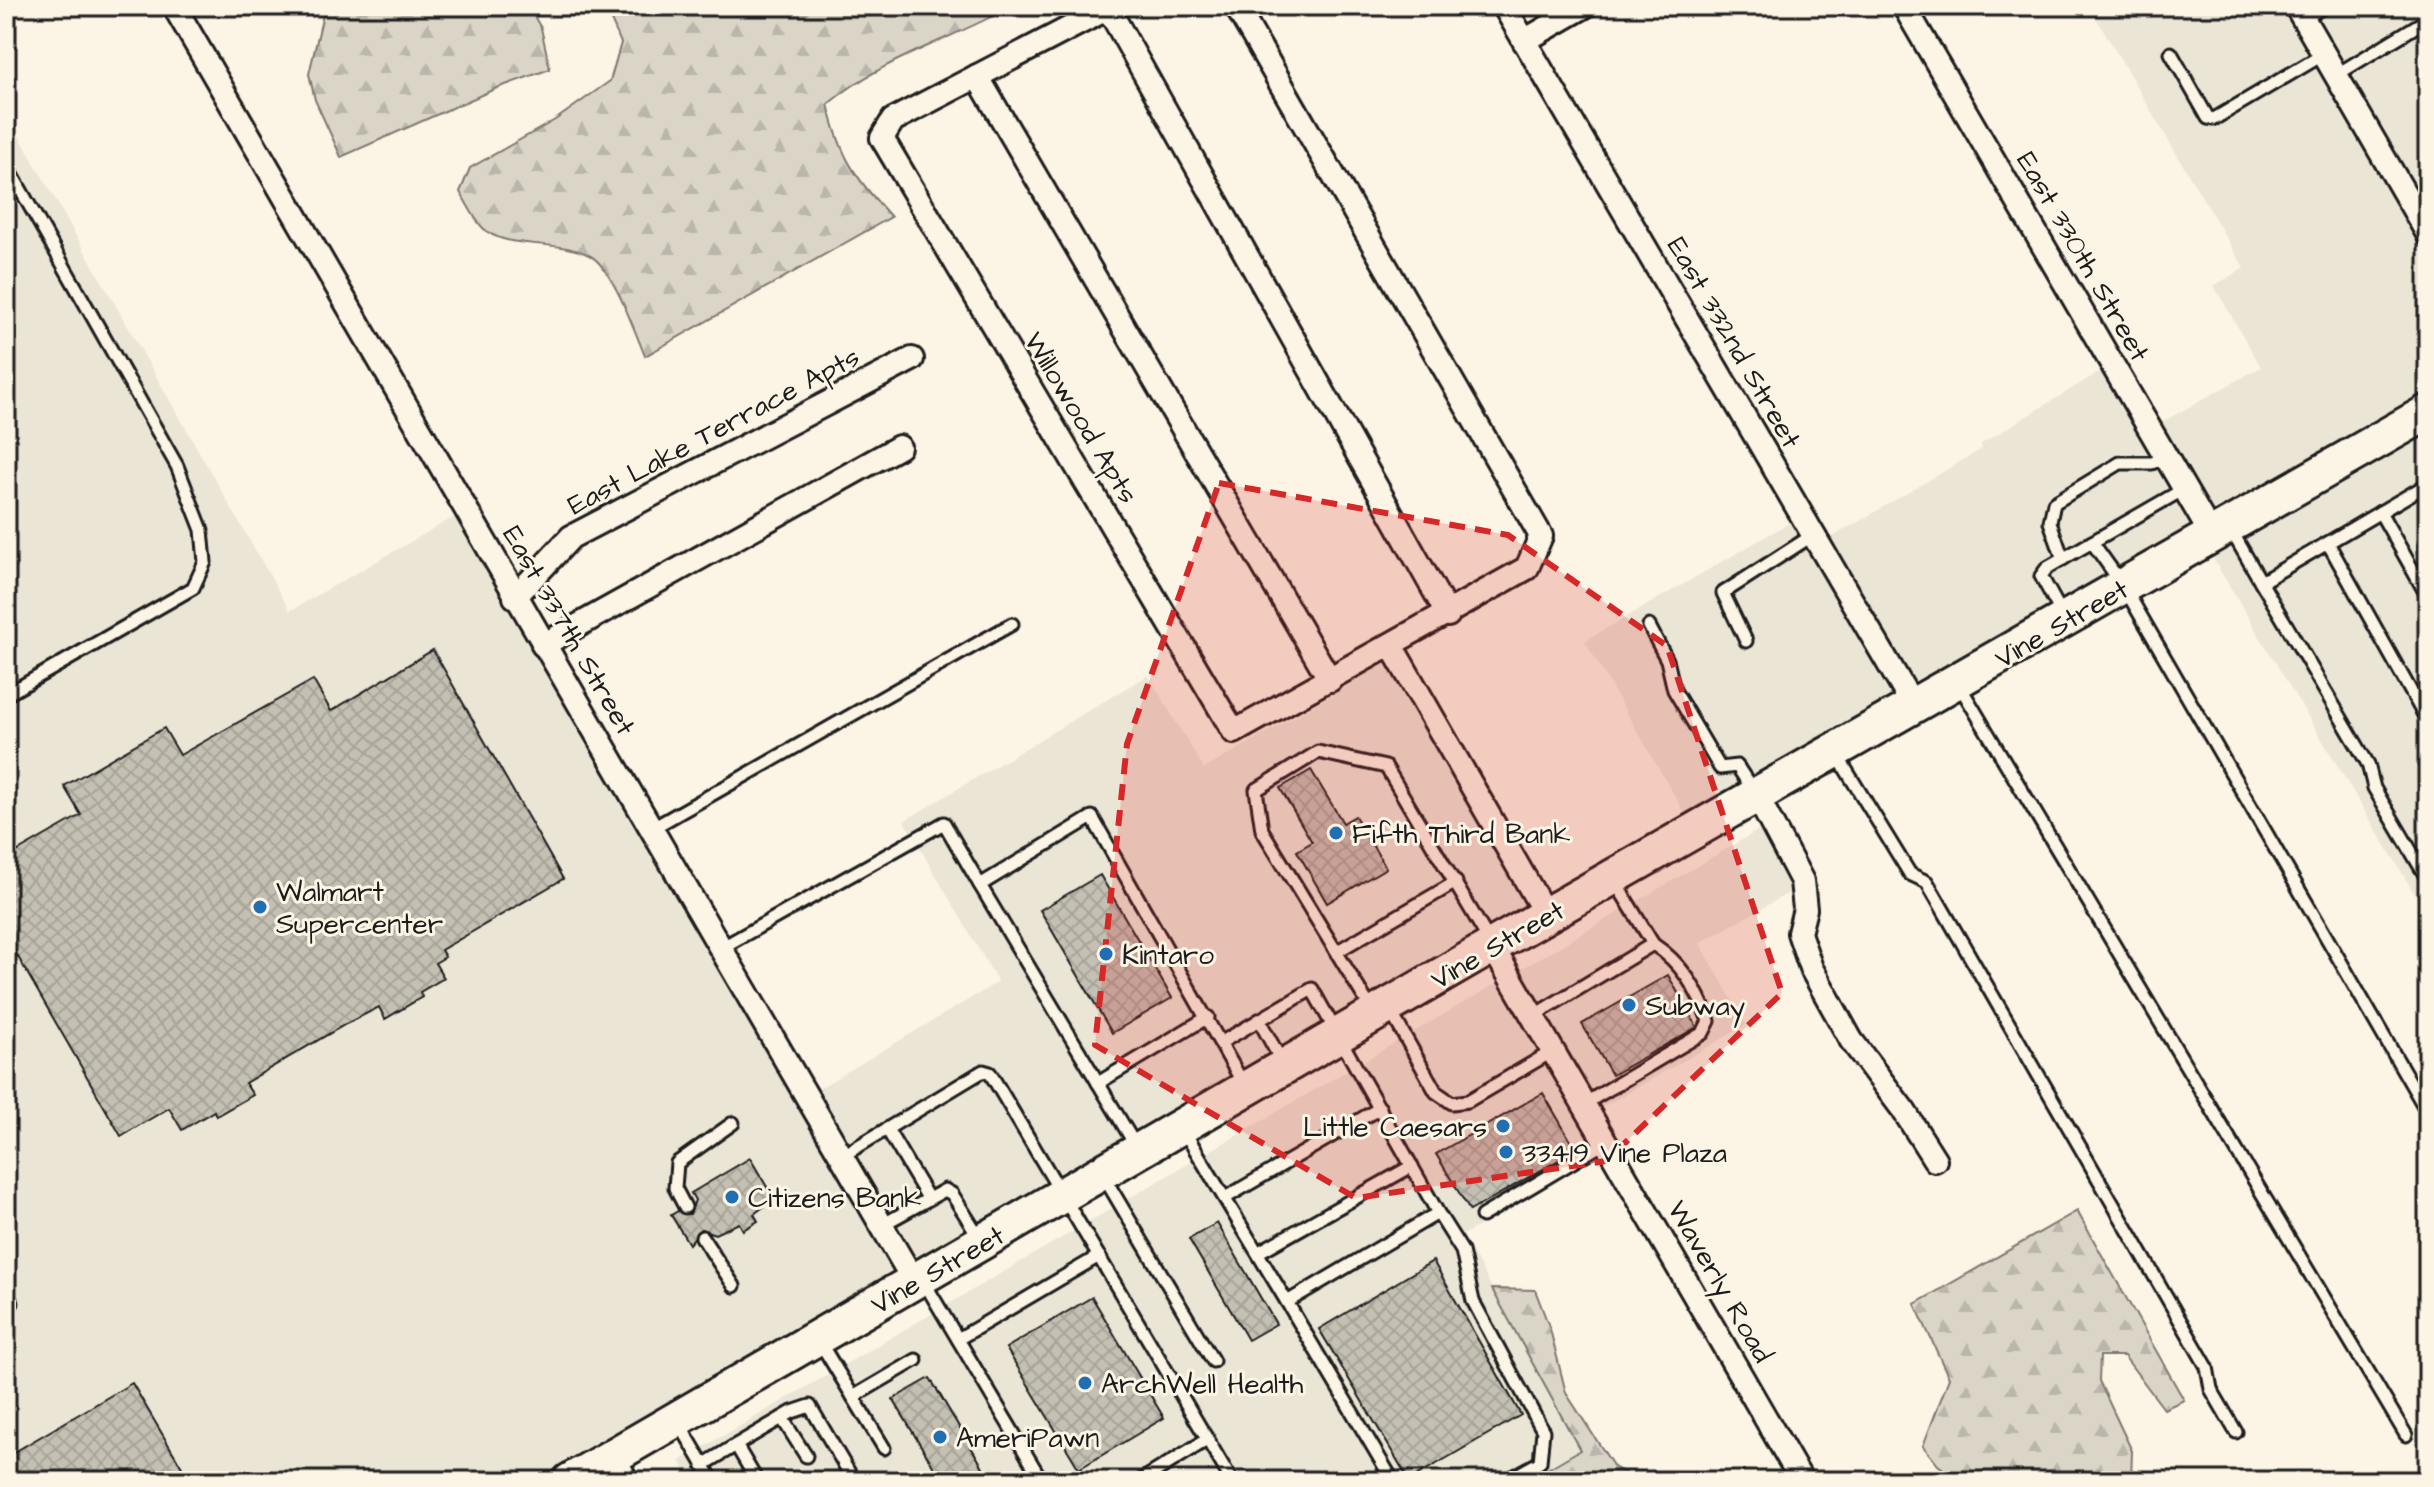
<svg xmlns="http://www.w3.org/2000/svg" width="2434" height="1487" font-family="'Architects Daughter',sans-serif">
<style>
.built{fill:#ebe5d6}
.forest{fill:url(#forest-firs);stroke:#7c7872;stroke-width:2}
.building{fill:url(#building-cross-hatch);stroke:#1c1c1c;stroke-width:2}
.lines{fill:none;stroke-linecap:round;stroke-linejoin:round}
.lane-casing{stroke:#1c1c1c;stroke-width:17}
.street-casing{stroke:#1c1c1c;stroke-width:28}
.primary-casing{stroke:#1c1c1c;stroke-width:40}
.lane{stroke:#fcf5e5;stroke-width:11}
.street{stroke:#fcf5e5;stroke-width:22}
.primary{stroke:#fcf5e5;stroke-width:34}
.marked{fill:#d62828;fill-opacity:0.2;stroke:#d62828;stroke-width:6;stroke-dasharray:16 10;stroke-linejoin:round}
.poi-dot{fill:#1f6fb2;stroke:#fcf5e5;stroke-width:3}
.labels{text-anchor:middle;stroke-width:6;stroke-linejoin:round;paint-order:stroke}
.street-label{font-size:28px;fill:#1c1c1c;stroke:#fcf5e5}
.poi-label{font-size:28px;fill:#1c1c1c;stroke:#fcf5e5;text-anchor:start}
</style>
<defs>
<pattern id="forest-firs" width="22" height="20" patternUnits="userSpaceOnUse" patternTransform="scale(2)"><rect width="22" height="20" fill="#dbd5c8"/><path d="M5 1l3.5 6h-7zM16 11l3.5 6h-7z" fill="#bbb6ab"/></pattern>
<pattern id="building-cross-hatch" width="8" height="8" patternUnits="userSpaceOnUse" patternTransform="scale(2)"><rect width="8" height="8" fill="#c4c0b3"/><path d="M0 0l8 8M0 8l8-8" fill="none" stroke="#a8a499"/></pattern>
</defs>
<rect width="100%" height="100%" fill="#fcf5e5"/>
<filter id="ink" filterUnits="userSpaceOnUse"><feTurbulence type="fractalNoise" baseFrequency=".0125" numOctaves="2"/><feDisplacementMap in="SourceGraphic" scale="16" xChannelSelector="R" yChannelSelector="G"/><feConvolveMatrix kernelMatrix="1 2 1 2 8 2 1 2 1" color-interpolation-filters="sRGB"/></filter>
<g filter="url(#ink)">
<!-- built -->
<g class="built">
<path d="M2089,6H2288L2428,247V404L2212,530L2153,427L2261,367L2214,286L2244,268Z"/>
<path d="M2302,6H2428V224Z"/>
<path d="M6,113L290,611L461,513L908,1279L555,1481H6Z"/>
<path d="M2109,366L2206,533L1916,702L1822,543L1982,449L1981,444Z"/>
<path d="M2428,417V916L2210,554Z"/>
<path d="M1796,519L1906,704L1692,826L1585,641Z"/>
<path d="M1390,661L1537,912L917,1274L813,1092L998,982L904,821L1148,675L1204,769Z"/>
<path d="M1759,830L1794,890L1700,943L1746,1025L1578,1121L1598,1156L1463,1235L1581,1451L1527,1481H1009L1001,1469L981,1481H691L680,1461Z"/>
</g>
<!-- forest -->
<g class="forest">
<path d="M325,6H528L541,28L550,69L497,88L341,157L315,100L309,74Z"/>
<path d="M605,6H1012C949,41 885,57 828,104C841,158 854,176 891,217L645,356C635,332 612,266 589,255C558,239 504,250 483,228C474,219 467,203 460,192L470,168L555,120L610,81L621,43Z"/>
<path d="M2077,1211L2184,1400L2164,1409L2124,1356H2100L2099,1381L2132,1451L2131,1481H1959L1938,1465L1923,1446L1949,1378L1915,1304Z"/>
<path d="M1492,1289L1535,1290L1550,1329L1566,1393L1614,1467L1639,1481H1527L1580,1450Z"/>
</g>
<!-- building -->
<g class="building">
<path d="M433,650L563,879L441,950L445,957L435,963L444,978L420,992L422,997L385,1019L379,1007L346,1024L245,1083L253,1095L216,1116L214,1111L182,1130L169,1108L121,1136L6,936V858L81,815L64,786L164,728L180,755L313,680L331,711Z"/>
<path d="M1311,770L1343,823L1355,816L1386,868L1327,903L1297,851L1312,842L1280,788Z"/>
<path d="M1100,875L1172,998L1112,1033L1040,910Z"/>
<path d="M1668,975L1697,1027L1612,1075L1582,1024Z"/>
<path d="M1543,1093L1576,1150L1470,1211L1436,1154Z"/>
<path d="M750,1158L774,1199L754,1214L758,1221L743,1230L739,1223L715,1234L701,1229L689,1244L671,1215L678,1211L690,1214L695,1200L691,1193Z"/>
<path d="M1217,1223L1276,1324L1248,1340L1189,1239Z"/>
<path d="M1433,1261L1521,1415L1409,1480L1319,1329Z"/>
<path d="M1092,1297L1164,1418L1079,1469L1006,1348Z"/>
<path d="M930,1378L987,1474L975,1481H942L893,1399Z"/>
<path d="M132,1383L190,1481H6V1457Z"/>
</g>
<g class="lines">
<defs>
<g id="lane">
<path d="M2303,19L2325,6"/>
<path d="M2171,53L2208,118L2214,119L2324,54"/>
<path d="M2336,75L2428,19"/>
<path d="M6,164L177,466L202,530L205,562L193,588L6,695"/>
<path d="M2380,512L2428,597"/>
<path d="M2231,530L2261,582L2428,484"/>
<path d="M2092,542L2124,587L2428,1113"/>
<path d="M2328,543L2428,722"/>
<path d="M2063,559L2050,522L2054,503L2120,463H2152L2166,457"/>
<path d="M2261,582L2368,764L2374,788L2428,880"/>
<path d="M2063,616L2041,576L2047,568L2184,489"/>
<path d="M1649,626L1667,660L1674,690L1720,768L1737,766L1754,792"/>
<path d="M1746,641L1723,593L1813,535"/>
<path d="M1958,683L2406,1435"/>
<path d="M1837,755L1910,874L1927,882L2207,1367L2211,1389L2236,1432"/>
<path d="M651,829L1012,624"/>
<path d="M721,948L944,823L980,885"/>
<path d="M1336,952L1456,882"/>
<path d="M1390,1010L1436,1092L1452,1103L1468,1101L1553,1051"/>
<path d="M1373,1012L1262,830L1256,790L1318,752L1386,767L1490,942"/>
<path d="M1533,1016L1653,944L1614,880"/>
<path d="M1259,1020L1282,1062"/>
<path d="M1098,1083L1208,1017"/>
<path d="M1584,1104L1703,1033L1709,1021C1697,989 1682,963 1653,944"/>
<path d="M887,1129L928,1198"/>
<path d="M1184,1131L1287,1302L1438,1213L1312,989L1222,1042"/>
<path d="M1137,1148L980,885L1092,817L1244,1085"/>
<path d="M842,1156L983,1071L990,1073L1232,1481"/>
<path d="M1104,1177L1213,1361"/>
<path d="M1225,1198L1380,1108"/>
<path d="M685,1207L675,1188L677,1163L733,1123"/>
<path d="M1438,1213L1462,1251L1473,1301L1543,1431L1540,1462L1506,1481"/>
<path d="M1482,1216L1606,1142"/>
<path d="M882,1225L945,1190L952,1194L981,1240"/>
<path d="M702,1237L734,1286"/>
<path d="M1259,1252L1412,1166"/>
<path d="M924,1282L1042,1481"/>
<path d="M1287,1302L1393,1481"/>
<path d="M6,1306L12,1303"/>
<path d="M818,1339L884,1448"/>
<path d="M958,1339L1099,1256"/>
<path d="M853,1397L916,1360"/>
<path d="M782,1418L806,1456"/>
<path d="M679,1423L713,1481"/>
<path d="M736,1445L792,1412L810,1406L854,1481"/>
<path d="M620,1457L633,1481"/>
<path d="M703,1465L736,1445L757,1481"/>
<path d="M229,1481L232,1479"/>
<path d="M1140,1481L1208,1439"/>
</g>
<g id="street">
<path d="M174,6L915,1283"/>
<path d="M1112,6L893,120L882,138L1234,732L1527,568L1541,536L1236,6"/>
<path d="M1504,6L1914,707"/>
<path d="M1904,6L2212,536"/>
<path d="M2296,6L2428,234"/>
<path d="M1108,8L1448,615"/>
<path d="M1524,41L1585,6"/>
<path d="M977,76L1330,680"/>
<path d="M515,597L571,537L912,359"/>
<path d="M543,645L899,447"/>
<path d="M1392,647L1546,915"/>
<path d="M1757,796L1802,881L1805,909L1799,933L1811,968L1851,1040L1904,1111L1935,1160"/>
<path d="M1492,946L1802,1481"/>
</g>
<path id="primary" d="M570,1481L1492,946L2428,412"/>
</defs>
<!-- lane casing -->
<use href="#lane" class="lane-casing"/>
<!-- street casing -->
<use href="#street" class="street-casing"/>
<!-- primary casing -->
<use href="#primary" class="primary-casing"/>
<!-- lane -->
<use href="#lane" class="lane"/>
<!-- street -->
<use href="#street" class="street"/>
<!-- primary -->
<use href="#primary" class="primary"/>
</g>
</g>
<!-- marked area -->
<path class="marked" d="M1219,483L1508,535L1667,646L1782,993L1606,1161L1356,1198L1095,1045L1127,744Z"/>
<!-- markers -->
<g class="poi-dot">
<circle cx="1336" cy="833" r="8"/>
<circle cx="260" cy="907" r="8"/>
<circle cx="1106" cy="954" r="8"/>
<circle cx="1629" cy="1005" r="8"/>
<circle cx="1503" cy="1126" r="8"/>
<circle cx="1506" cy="1152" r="8"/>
<circle cx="732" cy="1197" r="8"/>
<circle cx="1085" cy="1383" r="8"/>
<circle cx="940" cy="1437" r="8"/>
</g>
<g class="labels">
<!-- street labels -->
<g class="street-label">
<text transform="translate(2084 256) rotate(60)" y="10">East 330th Street</text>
<text transform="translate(1735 342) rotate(60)" y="10">East 332nd Street</text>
<text transform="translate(1082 417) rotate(59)" y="10">Willowood Apts</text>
<text transform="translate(713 430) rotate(-28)" y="10">East Lake Terrace Apts</text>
<text transform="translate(2061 623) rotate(-30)" y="10">Vine Street</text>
<text transform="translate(570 630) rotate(60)" y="10">East 337th Street</text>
<text transform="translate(1497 944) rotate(-30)" y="10">Vine Street</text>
<text transform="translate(937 1269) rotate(-30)" y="10">Vine Street</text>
<text transform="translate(1721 1281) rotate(60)" y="10">Waverly Road</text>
</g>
<!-- poi labels -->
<g class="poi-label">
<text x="1352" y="843">Fifth Third Bank</text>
<text x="276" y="901">Walmart<tspan x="276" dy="32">Supercenter</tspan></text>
<text x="1122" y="964">Kintaro</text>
<text x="1645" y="1015">Subway</text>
<text x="1487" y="1136" text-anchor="end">Little Caesars</text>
<text x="1522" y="1162">33419 Vine Plaza</text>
<text x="748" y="1207">Citizens Bank</text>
<text x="1101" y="1393">ArchWell Health</text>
<text x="956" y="1447">AmeriPawn</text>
</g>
</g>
<!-- margin -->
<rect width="2434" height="1487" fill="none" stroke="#fcf5e5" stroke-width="32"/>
<rect x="16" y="16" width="2402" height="1455" fill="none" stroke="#1c1c1c" stroke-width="3" filter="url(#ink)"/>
</svg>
